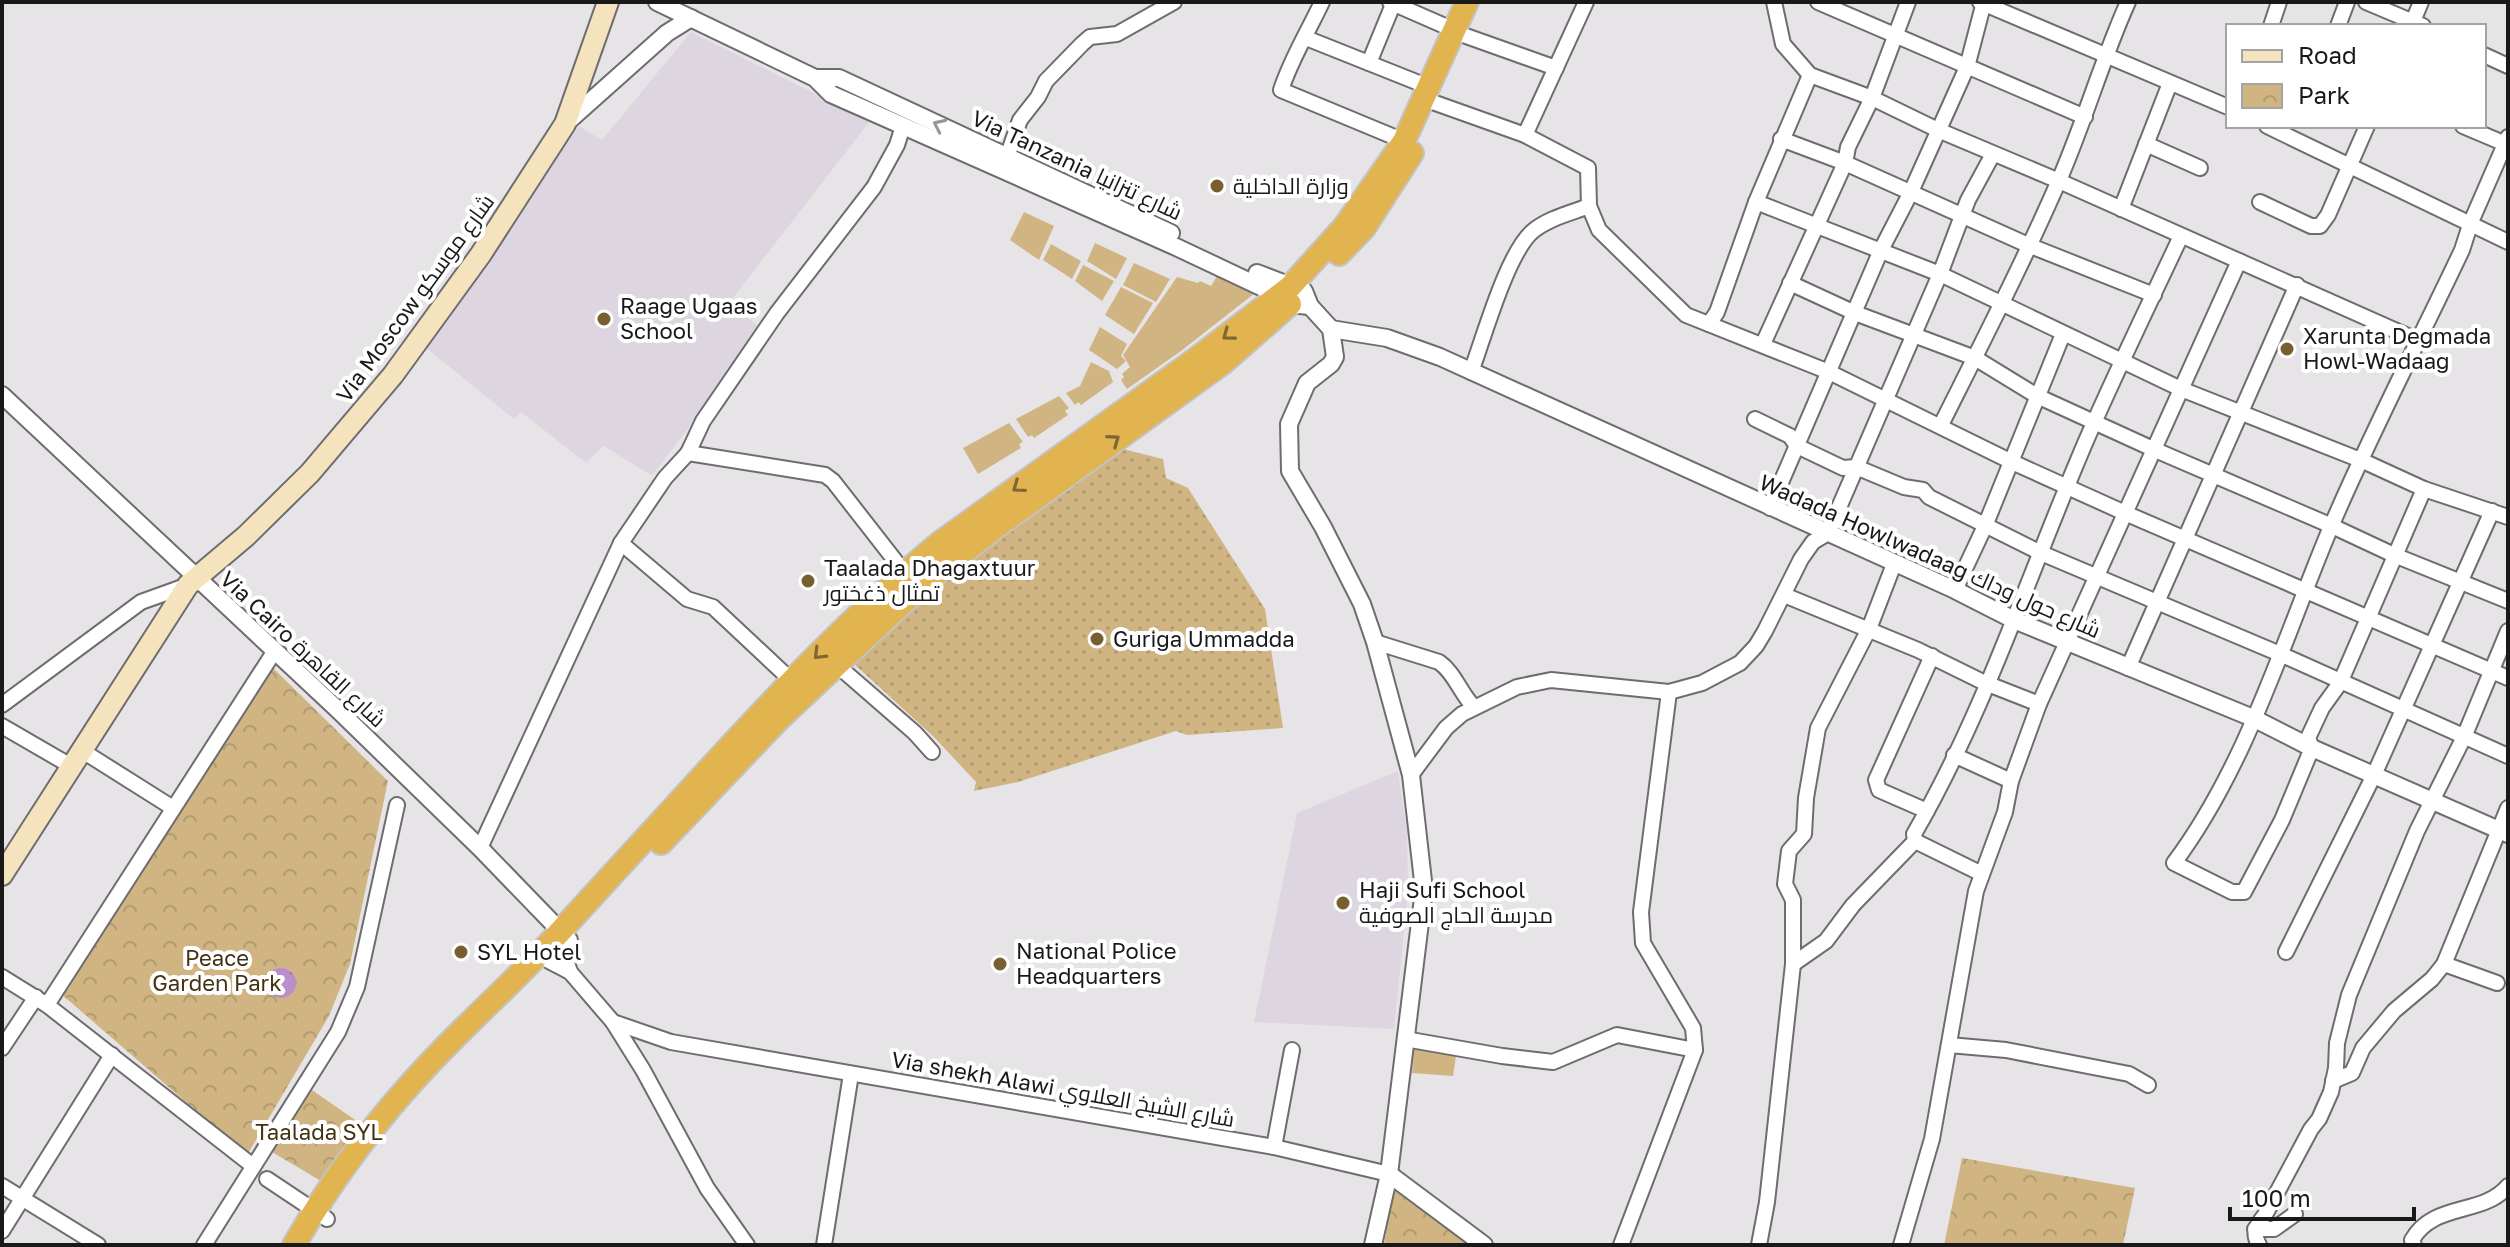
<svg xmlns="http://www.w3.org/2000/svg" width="2510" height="1247" font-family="'Golos Text',Cairo,sans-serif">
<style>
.built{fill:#ddd6e0}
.grass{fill:#d0b583}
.park{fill:url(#park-crowns)}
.garden{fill:url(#garden-dots)}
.water{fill:url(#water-ripples)}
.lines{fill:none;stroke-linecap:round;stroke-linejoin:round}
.minor-casing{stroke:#6f6c6f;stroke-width:18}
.tertiary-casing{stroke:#6f6c6f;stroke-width:20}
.secondary-casing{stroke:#6f6c6f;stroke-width:24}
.trunk-casing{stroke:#c3c3c3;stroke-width:26}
.minor{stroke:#fff;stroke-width:14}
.tertiary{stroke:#fff;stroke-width:16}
.secondary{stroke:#f4e3bd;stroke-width:20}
.trunk{stroke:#e2b450;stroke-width:22}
.oneway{stroke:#989898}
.oneway2{stroke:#7e6635}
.poi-dot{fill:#785f30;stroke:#fff;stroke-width:3}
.labels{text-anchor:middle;stroke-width:8;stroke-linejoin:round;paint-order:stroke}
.street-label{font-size:22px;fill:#1a191a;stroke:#fff}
.poi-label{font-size:22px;fill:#1a191a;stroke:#fff;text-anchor:start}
.park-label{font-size:22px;fill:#423213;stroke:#fff}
</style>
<defs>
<pattern id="park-crowns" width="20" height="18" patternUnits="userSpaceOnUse" patternTransform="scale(2)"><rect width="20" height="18" fill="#d0b583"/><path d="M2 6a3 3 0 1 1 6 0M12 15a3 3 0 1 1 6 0" fill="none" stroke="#b29b71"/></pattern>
<pattern id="garden-dots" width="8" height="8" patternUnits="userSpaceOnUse" patternTransform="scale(2)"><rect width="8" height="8" fill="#d0b583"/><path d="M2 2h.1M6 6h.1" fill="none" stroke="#b29b71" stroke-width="1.8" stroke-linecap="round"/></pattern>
<pattern id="water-ripples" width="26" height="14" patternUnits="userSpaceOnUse" patternTransform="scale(2)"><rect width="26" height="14" fill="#b98eca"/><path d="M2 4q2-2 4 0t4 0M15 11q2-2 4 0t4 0" fill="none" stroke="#9673a3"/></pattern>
</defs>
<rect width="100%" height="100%" fill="#e7e4e8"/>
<!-- built -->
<g class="built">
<path d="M691,32L870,121L729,303L763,330L652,476L604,446L586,463L521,412L514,419L425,347L579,126L602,140Z"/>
<path d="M1398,771L1407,832L1408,895L1394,1029L1254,1022L1297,813Z"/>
</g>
<!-- grass -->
<g class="grass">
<path d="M1024,212L1054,226L1039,260L1010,240Z"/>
<path d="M1095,243L1127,258L1116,279L1087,261Z"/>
<path d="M1051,244L1081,261L1072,279L1043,260Z"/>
<path d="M1134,263L1170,279L1156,302L1123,285Z"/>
<path d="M1083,265L1114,281L1102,301L1075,281Z"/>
<path d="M1217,276L1255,293L1181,351L1127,389L1121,380L1124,377L1122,374L1130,367L1123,355L1177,277L1198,283L1200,281L1211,286Z"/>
<path d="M1121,287L1153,303L1134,334L1105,315Z"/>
<path d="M1100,327L1127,344L1121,356L1126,361L1117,369L1089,350Z"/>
<path d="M1091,362L1109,371L1113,382L1081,405L1078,402L1075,405L1066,393L1080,386Z"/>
<path d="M1059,396L1069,408L1065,411L1068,415L1034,438L1032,435L1028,437L1016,419Z"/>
<path d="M1009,423L1023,442L1019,444L1021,448L978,474L963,448Z"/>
<path d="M1414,1049L1456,1056L1453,1076L1412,1073Z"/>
</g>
<!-- park -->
<g class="park">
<path d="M271,666L388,781L350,964L329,1016L247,1155L60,993Z"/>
<path d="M312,1090L361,1124L321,1181L272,1152Z"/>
<path d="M1962,1158L2135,1188L2123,1245H1944Z"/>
<path d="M1393,1189L1470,1245H1384Z"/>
</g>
<!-- garden -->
<path class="garden" d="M1119,448L1163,459L1166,478L1188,488L1265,609L1283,728L1187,735L1176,731L1018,782L974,791L976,782L934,737L853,663L965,565Z"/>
<!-- water -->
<circle class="water" cx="281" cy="983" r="15"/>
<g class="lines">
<defs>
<g id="minor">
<path d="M1322,2C1308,32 1291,59 1281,90L1404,141"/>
<path d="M1390,2L1454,30"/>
<path d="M1774,2L1783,44L1810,75L1872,98L1938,130L2059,181L2419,341"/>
<path d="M1818,2L2085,117"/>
<path d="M1980,2L2228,107"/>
<path d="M2366,2L2423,26"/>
<path d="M2271,26L2279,2"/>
<path d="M2338,26L2347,2"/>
<path d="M2411,26L2421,2"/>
<path d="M1466,36L1556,68"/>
<path d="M1306,38L1429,87"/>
<path d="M2484,55L2508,66"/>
<path d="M1369,63L1394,2"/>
<path d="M1424,99L1525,135L1588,168L1589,206L1599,230L1686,315L1829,372L2012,462L2125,513L2508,678"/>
<path d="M2267,126L2508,242"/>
<path d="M2463,126L2508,145"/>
<path d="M1525,135L1586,2"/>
<path d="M1781,139L1845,163L2028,245L2154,295"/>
<path d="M2146,144L2200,168"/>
<path d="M1007,157L1020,120L1038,97L1046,81L1082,44L1090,37L1117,34L1174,2"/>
<path d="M1756,202L1940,274L2181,389L2363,461L2424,489L2508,517"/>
<path d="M2260,202L2311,226H2320L2328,215L2367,126"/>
<path d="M2121,209L2170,83"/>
<path d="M1790,283L1855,313L1975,358L2037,396L2153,449L2332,526L2394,555L2508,601"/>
<path d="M1709,324L1717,312L1756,202L1810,75"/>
<path d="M1763,344L1845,163L1848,147L1872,98L1908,2"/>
<path d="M1471,372C1484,337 1507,253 1533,231C1549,218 1571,213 1589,206"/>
<path d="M1755,419L1790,436L1797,446L1843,468L1856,467L1904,487L1923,490L1929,497L2041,553L2280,654L2508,756"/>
<path d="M1941,425C1982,343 2024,261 2060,178C2085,120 2102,60 2128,2"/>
<path d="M688,453L703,421L777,313L874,187L897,145L903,126"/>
<path d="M2424,489L2340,683L2322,708L2308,738L2312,748L2282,820L2244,892H2232L2174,863C2247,765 2283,641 2330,529C2370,435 2418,343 2462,250L2471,222L2508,137"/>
<path d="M1770,508L1881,250L1910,194L1967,67L1984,2"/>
<path d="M621,543L687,599L713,607L792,681"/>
<path d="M1955,590L1985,526L2063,334"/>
<path d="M1784,595L1918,650L1983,682L2039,704"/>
<path d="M1375,642L1439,662C1455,673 1460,693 1474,707"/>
<path d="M838,666L915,733L932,752"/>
<path d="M2128,668L2297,285"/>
<path d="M2,705L141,602L188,585"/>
<path d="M2,726L71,766"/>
<path d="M81,750L173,808"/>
<path d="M1954,755L2011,781"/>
<path d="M1411,775L1446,728L1462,714L1517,687L1551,680L1669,692L1702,683L1740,663L1756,646L1765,631L1801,559L1813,542L1828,533L1940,274L1968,200L1993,154"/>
<path d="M1927,811L1879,790L1876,780L1932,656"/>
<path d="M1915,841L1980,873"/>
<path d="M480,848L621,543L665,478L688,453L825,475L833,481L904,572"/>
<path d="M553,939L562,947L570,972"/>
<path d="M540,952L549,961L570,972L613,1022L671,1042L1274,1147L1389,1174"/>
<path d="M2286,952L2374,775L2492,511"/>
<path d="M1793,964L1826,941L1853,905L1915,841L1914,834C1987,708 2031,567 2089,434C2118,368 2150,302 2181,236"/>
<path d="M2444,964L2497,983"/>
<path d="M2,977L47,1005L253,1166"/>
<path d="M47,1005L274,652"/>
<path d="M613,1022L643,1070L707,1188L747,1245"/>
<path d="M1405,1039L1502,1056L1553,1062L1617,1035L1695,1050"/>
<path d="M1949,1045L2006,1050L2129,1074L2148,1085"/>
<path d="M2,1048L36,997"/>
<path d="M2333,1081L2352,1073L2363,1048L2394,1011L2432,979L2444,964L2508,808"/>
<path d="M1274,1147L1292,1050"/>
<path d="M267,1179L327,1219"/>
<path d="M2,1186L98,1245"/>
<path d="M2255,1229H2274L2295,1214"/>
<path d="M2,1231L112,1055"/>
<path d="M204,1245L338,1032L357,987L397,805"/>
<path d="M824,1245L851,1074"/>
<path d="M1621,1245L1695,1050L1693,1028L1643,943L1641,912L1669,692"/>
<path d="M1759,1245L1767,1202L1793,964V900L1785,884L1789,851L1804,834L1806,798L1818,728L1869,629L1894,564"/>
<path d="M1901,1245L1932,1139L1976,891L2005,812L2011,781L2039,704L2239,261"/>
<path d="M2259,1245C2252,1232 2256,1226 2265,1215L2311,1129L2319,1119L2331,1092L2336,1068L2337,1043L2349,995L2417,831L2464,737L2508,631"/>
<path d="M2414,1245L2412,1240C2433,1202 2483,1216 2508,1186"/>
</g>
<g id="tertiary">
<path d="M657,2L815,78L831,94L1174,246L1299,305L1310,306"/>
<path d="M815,78H839L1171,233"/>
<path d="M565,124L667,33L691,18"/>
<path d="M1257,273L1304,291L1310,306L1331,329"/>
<path d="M1331,329L1387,338L1440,357L1955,590L2014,620L2253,718L2312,748L2508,834"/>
<path d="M1331,329L1335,357L1331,364L1307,383L1289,424L1290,471L1323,527L1362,604L1375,642L1411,775L1424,890L1389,1174L1373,1245"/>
<path d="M2,395L337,709L480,848L569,940"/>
<path d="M1389,1174L1484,1245"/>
</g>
<path id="secondary" d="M2,875L188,585L246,536L310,473L393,375L481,254L565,124L608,2"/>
<g id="trunk">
<path d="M1339,254L1364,228L1412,153"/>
<path d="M661,843L779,719L925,582L996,527L1224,362L1290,304"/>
<path d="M294,1245C331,1181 377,1119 428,1065C469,1021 515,981 556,936C603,884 651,832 699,780C775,697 853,614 941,542L1196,359L1290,287L1345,226L1404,141L1467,2"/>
</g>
</defs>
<!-- minor casing -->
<use href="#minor" class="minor-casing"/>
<!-- tertiary casing -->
<use href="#tertiary" class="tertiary-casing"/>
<!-- secondary casing -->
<use href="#secondary" class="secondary-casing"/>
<!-- trunk casing -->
<use href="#trunk" class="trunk-casing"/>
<!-- minor -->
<use href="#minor" class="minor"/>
<!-- tertiary -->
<use href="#tertiary" class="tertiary"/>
<!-- secondary -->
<use href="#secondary" class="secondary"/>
<!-- trunk -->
<use href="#trunk" class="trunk"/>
</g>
<!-- one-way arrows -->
<defs><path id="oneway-chevron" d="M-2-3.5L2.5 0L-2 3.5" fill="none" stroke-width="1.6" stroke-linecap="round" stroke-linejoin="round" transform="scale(2)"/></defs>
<use class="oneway" href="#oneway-chevron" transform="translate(939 125) rotate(-155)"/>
<g class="oneway2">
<use href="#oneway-chevron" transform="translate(1228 335) rotate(143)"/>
<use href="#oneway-chevron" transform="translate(1114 440) rotate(-36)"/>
<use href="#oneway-chevron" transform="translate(1018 487) rotate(144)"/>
<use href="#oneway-chevron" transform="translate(819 654) rotate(135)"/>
</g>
<!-- markers -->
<g class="poi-dot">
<circle cx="1217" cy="186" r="8"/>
<circle cx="604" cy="319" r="8"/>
<circle cx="2287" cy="349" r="8"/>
<circle cx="808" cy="581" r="8"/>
<circle cx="1097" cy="639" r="8"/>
<circle cx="1343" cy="903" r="8"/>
<circle cx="461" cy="952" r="8"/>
<circle cx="1000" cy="964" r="8"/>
</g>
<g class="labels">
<!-- street labels -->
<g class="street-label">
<text transform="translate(1077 165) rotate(25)" y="8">Via Tanzania شارع تنزانيا</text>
<text transform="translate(415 298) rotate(-54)" y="8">Via Moscow شارع موسكو</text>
<text transform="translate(1930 556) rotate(24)" y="8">Wadada Howlwadaag شارع حول وداك</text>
<text transform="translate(303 649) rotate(43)" y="8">Via Cairo شارع القاهرة</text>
<text transform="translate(1063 1089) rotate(10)" y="8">Via shekh Alawi شارع الشيخ العلاوي</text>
</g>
<!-- poi labels -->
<g class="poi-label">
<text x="1233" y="194">وزارة الداخلية</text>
<text x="620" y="314">Raage Ugaas<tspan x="620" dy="25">School</tspan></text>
<text x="2303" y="344">Xarunta Degmada<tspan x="2303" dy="25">Howl-Wadaag</tspan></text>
<text x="824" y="576">Taalada Dhagaxtuur<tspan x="824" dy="25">تمثال ذغختور</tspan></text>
<text x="1113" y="647">Guriga Ummadda</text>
<text x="1359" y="898">Haji Sufi School<tspan x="1359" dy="25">مدرسة الحاج الصوفية</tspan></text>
<text x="1016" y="959">National Police<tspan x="1016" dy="25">Headquarters</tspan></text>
<text x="477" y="960">SYL Hotel</text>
</g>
<!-- park labels -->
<g class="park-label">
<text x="217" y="966">Peace<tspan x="217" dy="25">Garden Park</tspan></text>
<text x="319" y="1140">Taalada SYL</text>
</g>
</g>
<!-- border -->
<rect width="2510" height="1247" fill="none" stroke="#1a191a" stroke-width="8"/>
<!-- legend -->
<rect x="2226" y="24" width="260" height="104" fill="#ffffff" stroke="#a3a3a3" stroke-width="2"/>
<rect x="2242" y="50" width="40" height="12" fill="#f4e3bd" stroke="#a3a3a3" stroke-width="2"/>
<text x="2298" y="64" font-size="24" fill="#1a191a">Road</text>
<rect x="2242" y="84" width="40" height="24" fill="url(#park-crowns)" stroke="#a3a3a3" stroke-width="2"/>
<text x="2298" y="104" font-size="24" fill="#1a191a">Park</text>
<!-- scale -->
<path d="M2230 1207v12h184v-12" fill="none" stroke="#1a191a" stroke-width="4"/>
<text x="2242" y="1207" font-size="24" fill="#1a191a" stroke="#ffffff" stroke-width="6" paint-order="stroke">100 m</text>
</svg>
